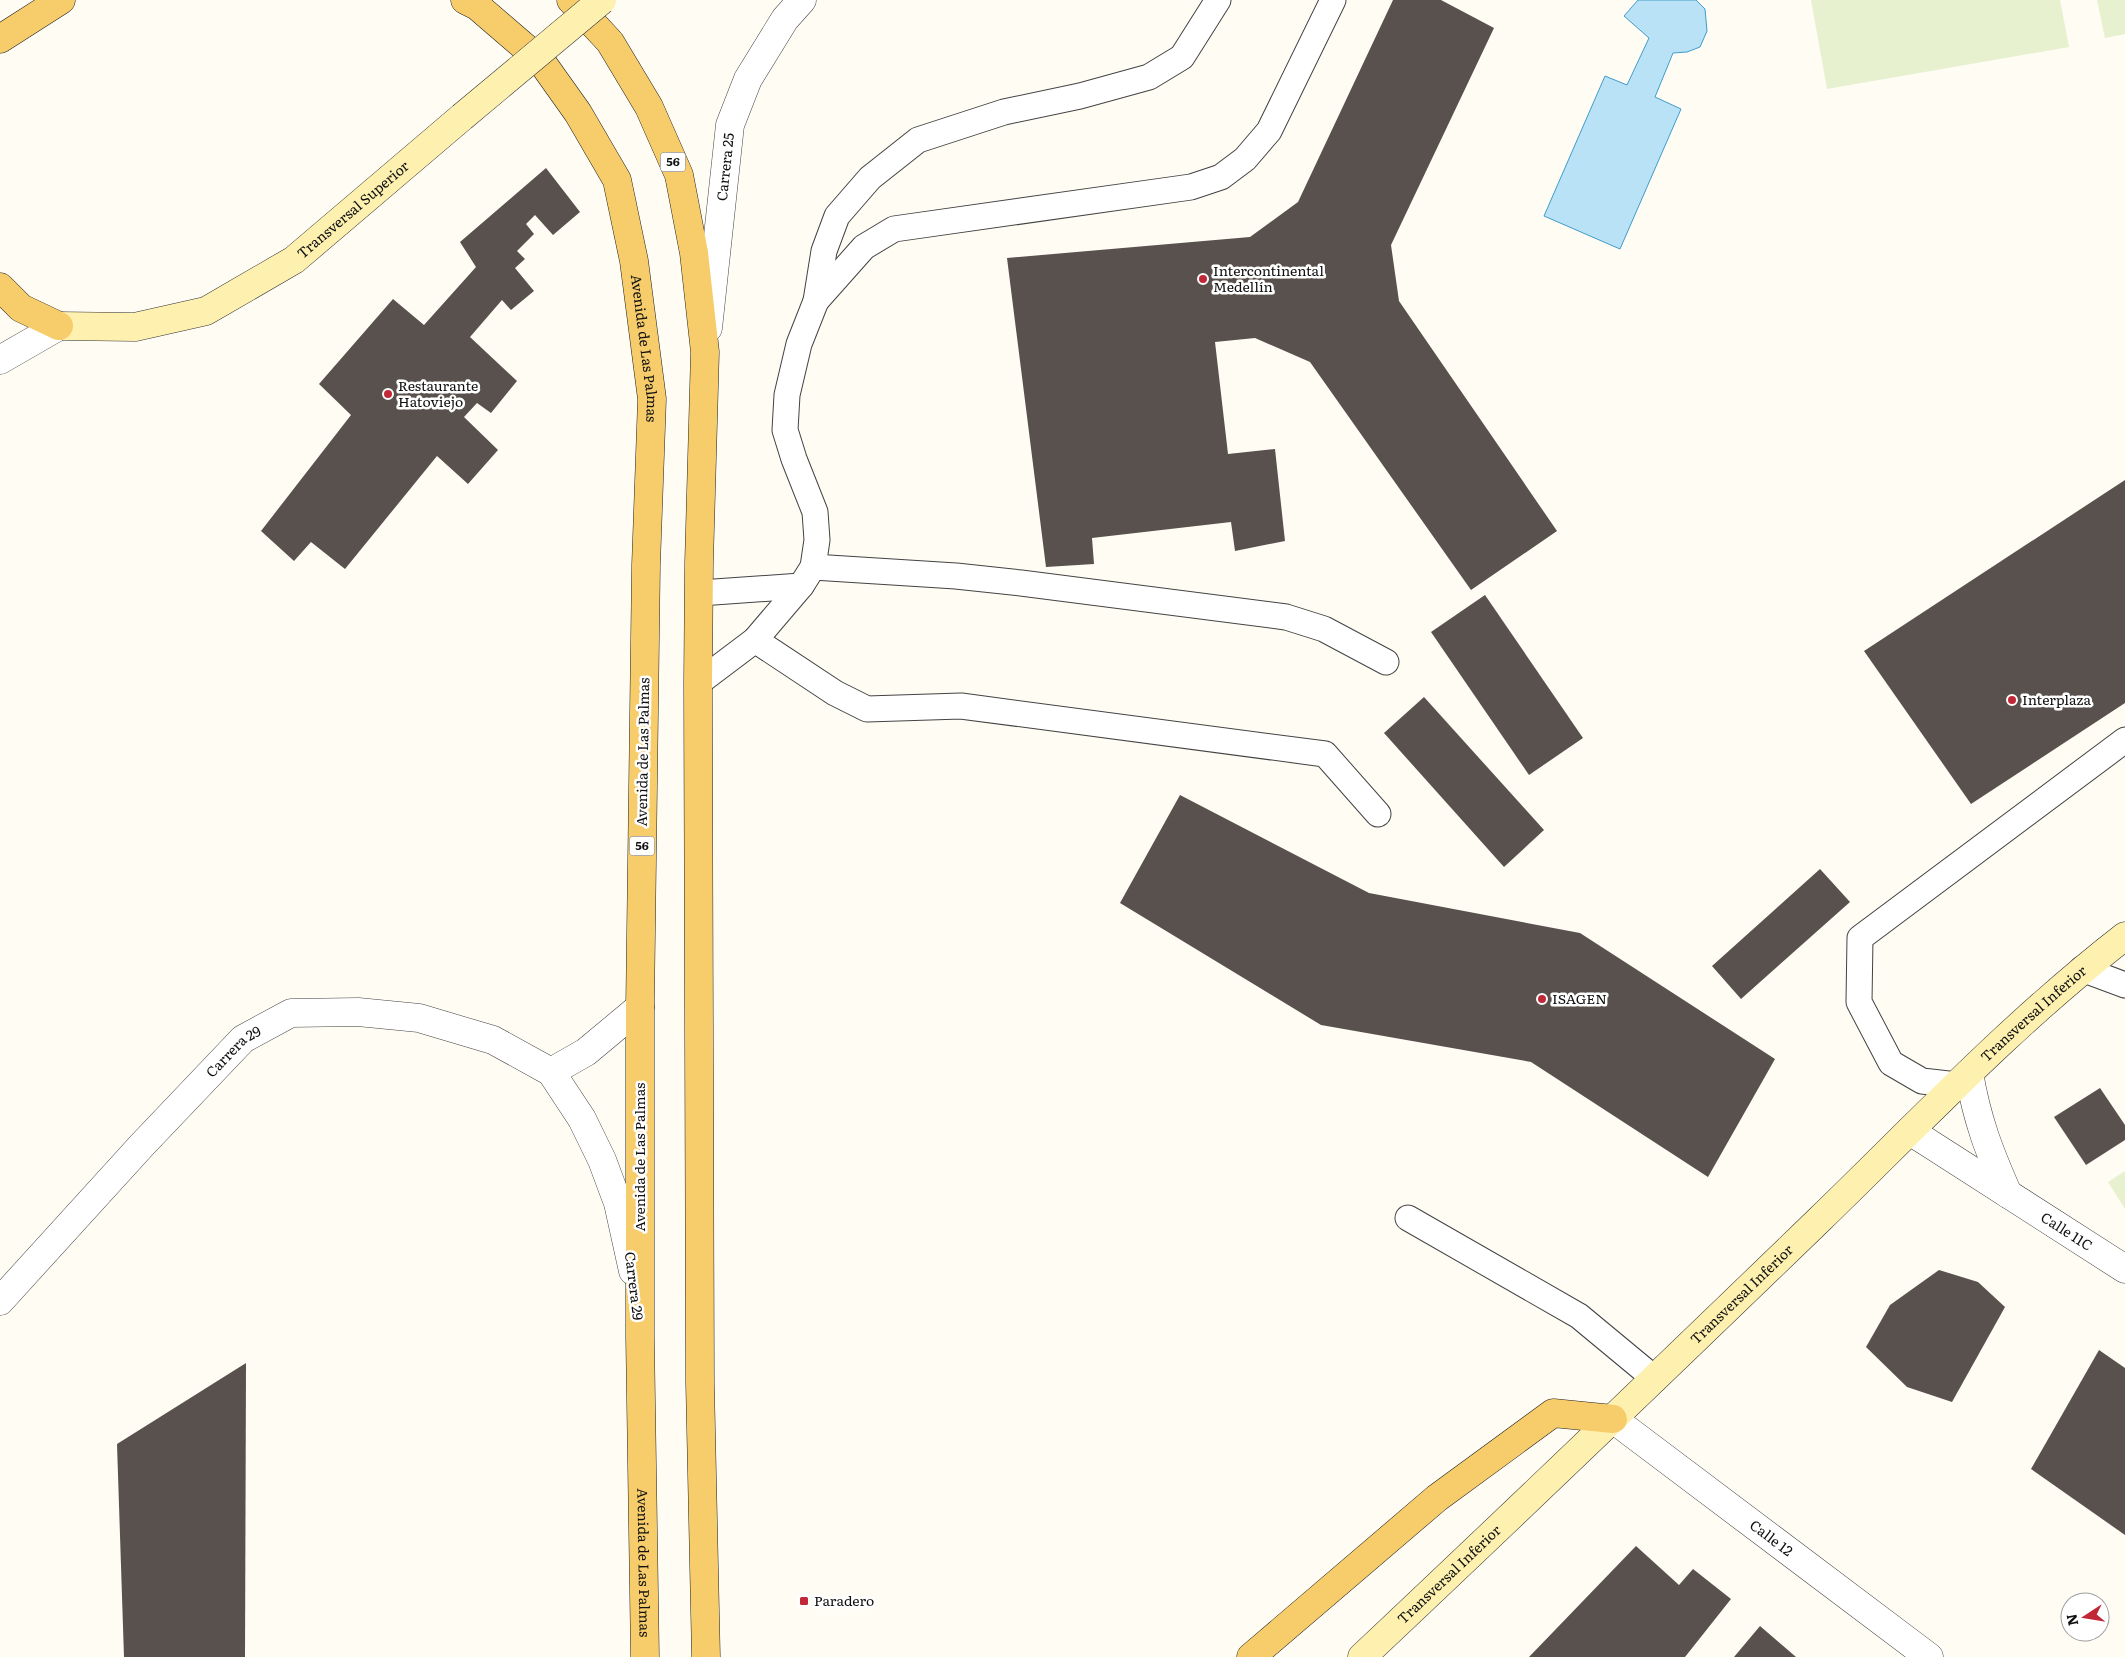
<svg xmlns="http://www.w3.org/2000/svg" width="2125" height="1657" font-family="Literata,serif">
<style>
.pitch{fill:#e7f1cf}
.water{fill:#b9e2f6;stroke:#409ccc}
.building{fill:#59514d}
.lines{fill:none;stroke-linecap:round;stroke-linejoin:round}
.lane-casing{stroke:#434343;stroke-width:27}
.street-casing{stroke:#434343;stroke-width:29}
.secondary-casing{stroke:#323232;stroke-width:29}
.primary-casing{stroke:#212121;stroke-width:29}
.lane{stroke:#fff;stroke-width:25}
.street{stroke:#fff;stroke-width:28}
.secondary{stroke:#fef1b0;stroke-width:28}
.primary{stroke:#f7cd6c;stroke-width:28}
.secondary-bridge-casing{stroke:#323232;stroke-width:29;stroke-linecap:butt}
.secondary-bridge{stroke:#fef1b0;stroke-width:28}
.poi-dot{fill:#c02838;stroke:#fff;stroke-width:2}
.labels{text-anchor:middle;stroke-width:5;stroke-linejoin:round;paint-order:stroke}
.shield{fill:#fff;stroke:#585858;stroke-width:1}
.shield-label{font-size:12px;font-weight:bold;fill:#101010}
.street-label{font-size:14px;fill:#101010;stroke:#fff}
.poi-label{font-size:14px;fill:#101010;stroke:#fff;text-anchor:start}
</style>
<rect width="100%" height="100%" fill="#fffcf4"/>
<!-- pitch -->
<g class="pitch">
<path d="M1811,0H2060L2069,47L1827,89Z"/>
<path d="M2097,0H2125V34L2105,38Z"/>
<path d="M2125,1171V1209L2108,1182Z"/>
</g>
<!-- water -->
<path class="water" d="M1638,0H1696L1705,9L1707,31L1700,47L1687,52L1673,53L1655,97L1681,109L1620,249L1544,216L1605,76L1627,85L1649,38L1624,16Z"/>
<!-- building -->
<g class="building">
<path d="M1393,0H1441L1494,28L1391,245L1399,301L1557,531L1471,590L1310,362L1255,338L1215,342L1228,454L1275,449L1285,541L1235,551L1231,522L1092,538L1094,564L1046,567L1007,258L1250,237L1298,202Z"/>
<path d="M546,168L580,212L553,235L535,215L526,224L534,234L517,251L525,259L515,268L534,291L511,310L502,300L470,337L517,381L491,413L477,403L464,417L498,450L468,484L437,456L345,569L311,542L294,561L261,531L351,415L319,384L393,299L424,325L476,267L460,242Z"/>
<path d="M2125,480V703L1971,804L1864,651Z"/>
<path d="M1485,595L1583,738L1529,775L1431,632Z"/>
<path d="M1424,697L1544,830L1504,867L1384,733Z"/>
<path d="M1180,795L1369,893L1580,933L1775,1059L1708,1177L1531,1062L1321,1025L1120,903Z"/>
<path d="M1820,869L1850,902L1741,999L1712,966Z"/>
<path d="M2100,1088L2125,1125V1140L2086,1165L2054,1117Z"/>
<path d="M1939,1270L1978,1282L2005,1307L1952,1402L1907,1387L1866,1347L1890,1305Z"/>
<path d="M2099,1350L2125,1368V1535L2031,1469Z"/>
<path d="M246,1363L245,1657H124L117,1444Z"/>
<path d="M1636,1546L1679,1585L1693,1569L1731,1599L1685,1657H1529Z"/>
<path d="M1760,1626L1796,1657H1734Z"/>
</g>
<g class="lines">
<defs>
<g id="lane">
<path d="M816,301L824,251L837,216L870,178L918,140L1004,112L1080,96L1149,77L1182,57L1218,0"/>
<path d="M813,567L956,576L1021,583L1286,617L1324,629L1386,662"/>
<path d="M700,593L801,586"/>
<path d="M755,640L835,693L867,709L961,706L1325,754L1378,814"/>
<path d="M698,683L755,640L801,586L813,567L817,540L815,512L794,459L785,430L787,395L799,344L816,301L864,247L894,229L1191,187L1221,177L1245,159L1269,131L1333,0"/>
<path d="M2082,969L2125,985"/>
<path d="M1957,1085L1922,1081L1891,1063L1859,1002L1860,938L2125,740"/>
<path d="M1408,1218L1579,1316L1655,1379"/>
</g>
<g id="street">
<path id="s1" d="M708,328L730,125L748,79L785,19L802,0"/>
<path d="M0,360L59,326"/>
<path d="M551,1072L586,1052L640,1007"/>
<path d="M1969,1073C1977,1120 1989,1151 2008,1194"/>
<path id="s2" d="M1910,1131L2125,1269"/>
<path id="s3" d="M0,1301L142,1145L243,1039L291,1013L358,1012L419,1018L493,1040L551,1072L582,1119L602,1160L618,1203L633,1271"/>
<path id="s4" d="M1613,1419L1929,1657"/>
</g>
<g id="secondary">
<path id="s5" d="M59,326L135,327L206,311L294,260L462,117"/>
<path id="s6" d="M1362,1657C1516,1512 1668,1366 1820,1219C1919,1123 2015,1021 2125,936"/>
</g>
<g id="primary">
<path id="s7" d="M465,0L477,6L541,61L578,113L617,180L634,261L652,399L646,565L640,1007V1337L645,1657"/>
<path d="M571,0L610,42L649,107L679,175L694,253L705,352L699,563L698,683L700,1383L706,1657"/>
<path d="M0,39L61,0"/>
<path d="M0,287L21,308L59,326"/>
<path d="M1251,1657L1437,1498L1553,1413L1613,1419"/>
</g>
</defs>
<!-- lane casing -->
<use href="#lane" class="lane-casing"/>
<!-- street casing -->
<use href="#street" class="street-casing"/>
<!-- secondary casing -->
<use href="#secondary" class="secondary-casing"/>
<!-- primary casing -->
<use href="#primary" class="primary-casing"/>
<!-- lane -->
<use href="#lane" class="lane"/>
<!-- street -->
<use href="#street" class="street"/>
<!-- secondary -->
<use href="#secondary" class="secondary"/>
<!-- primary -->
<use href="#primary" class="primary"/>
<defs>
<path id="secondary-bridge" d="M462,117L602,0"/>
</defs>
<!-- secondary-bridge casing -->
<use href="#secondary-bridge" class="secondary-bridge-casing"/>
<!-- secondary-bridge -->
<use href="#secondary-bridge" class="secondary-bridge"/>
</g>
<!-- markers -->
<g class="poi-dot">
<circle cx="1203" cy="279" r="5"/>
<circle cx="388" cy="394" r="5"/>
<circle cx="2012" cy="700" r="5"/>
<circle cx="1542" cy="999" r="5"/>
<rect x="799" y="1596" width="10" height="10" rx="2.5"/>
</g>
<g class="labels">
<!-- shield labels -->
<g class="shield">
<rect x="660.5" y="152.5" width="25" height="19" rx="4"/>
<rect x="629.5" y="836.5" width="25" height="19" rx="4"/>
</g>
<g class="shield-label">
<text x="673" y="166">56</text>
<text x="642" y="850">56</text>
</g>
<!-- street labels -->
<g class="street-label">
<text dy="5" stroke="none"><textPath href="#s1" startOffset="162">Carrera 25</textPath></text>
<text dy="5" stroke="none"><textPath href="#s5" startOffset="328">Transversal Superior</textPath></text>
<text dy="5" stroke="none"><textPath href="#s7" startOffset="410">Avenida de Las Palmas</textPath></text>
<text transform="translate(643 752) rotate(-89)" y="5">Avenida de Las Palmas</text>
<text dy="5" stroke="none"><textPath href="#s6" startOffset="930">Transversal Inferior</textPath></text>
<text dy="5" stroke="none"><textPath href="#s3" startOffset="342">Carrera 29</textPath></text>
<text transform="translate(640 1157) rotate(-90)" y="5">Avenida de Las Palmas</text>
<text dy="5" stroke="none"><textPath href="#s2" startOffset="186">Calle 11C</textPath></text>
<text transform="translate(634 1286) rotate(83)" y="5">Carrera 29</text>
<text dy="5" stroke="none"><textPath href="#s6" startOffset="525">Transversal Inferior</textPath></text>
<text dy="5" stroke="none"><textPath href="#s4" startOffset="198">Calle 12</textPath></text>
<text dy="5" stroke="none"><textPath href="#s7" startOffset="1625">Avenida de Las Palmas</textPath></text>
<text dy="5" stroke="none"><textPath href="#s6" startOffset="120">Transversal Inferior</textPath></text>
</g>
<!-- poi labels -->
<g class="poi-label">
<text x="1213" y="276">Intercontinental<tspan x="1213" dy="16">Medellín</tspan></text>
<text x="398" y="391">Restaurante<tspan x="398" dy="16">Hatoviejo</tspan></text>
<text x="2022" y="705">Interplaza</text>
<text x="1552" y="1004">ISAGEN</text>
<text x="814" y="1606">Paradero</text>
</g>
</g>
<!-- north arrow -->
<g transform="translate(2085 1617) rotate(258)"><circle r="24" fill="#ffffff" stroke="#9f9f9f"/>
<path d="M0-4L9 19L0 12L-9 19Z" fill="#c02838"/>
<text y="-8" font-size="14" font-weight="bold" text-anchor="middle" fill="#101010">N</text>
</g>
</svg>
